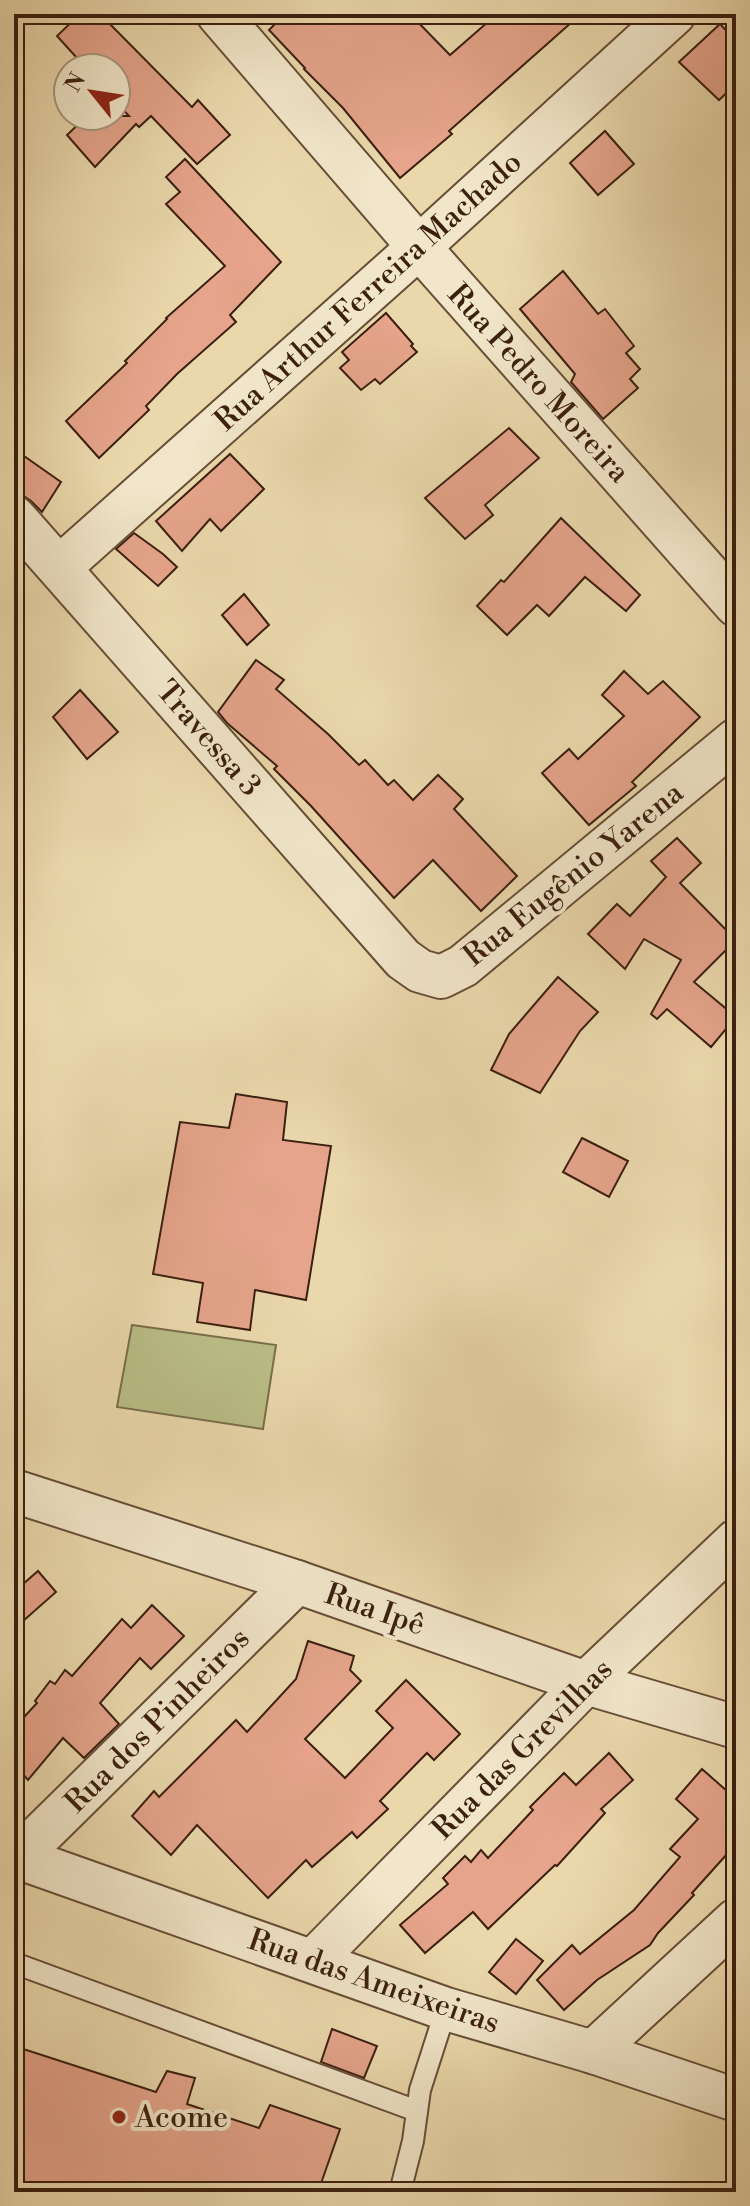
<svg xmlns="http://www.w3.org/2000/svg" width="750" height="2206" font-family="'Libre Bodoni',serif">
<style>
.green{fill:#babe87;stroke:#7a6e4b;stroke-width:2}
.building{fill:#e5a48b;stroke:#3b1f0f;stroke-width:2}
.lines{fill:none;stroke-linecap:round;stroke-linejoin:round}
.lane-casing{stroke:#674d36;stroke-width:24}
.street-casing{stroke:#674d36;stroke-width:46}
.lane{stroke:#f1e6c9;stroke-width:20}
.street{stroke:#f1e6c9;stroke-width:42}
.poi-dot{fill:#8f2418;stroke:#f1e6c9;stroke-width:3}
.labels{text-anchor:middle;stroke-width:8;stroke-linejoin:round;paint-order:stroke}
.street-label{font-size:30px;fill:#3b1f0f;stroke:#f1e6c9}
.poi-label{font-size:30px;fill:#3b1f0f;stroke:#f1e6c9;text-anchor:start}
</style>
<rect width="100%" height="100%" fill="#ead8ac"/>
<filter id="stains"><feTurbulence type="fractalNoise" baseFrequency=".0025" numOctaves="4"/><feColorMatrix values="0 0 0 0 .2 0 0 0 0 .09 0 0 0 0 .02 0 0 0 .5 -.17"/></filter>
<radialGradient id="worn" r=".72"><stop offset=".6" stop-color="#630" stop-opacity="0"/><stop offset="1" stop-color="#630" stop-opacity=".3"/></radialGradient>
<!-- green -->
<path class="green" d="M132,1325L276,1345L263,1429L117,1407Z"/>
<!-- building -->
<g class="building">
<path d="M80,14H100L192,107L198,100L230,135L197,164L151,116L139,127L136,124L95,167L67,135L87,116H129L116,102V68H86L57,36Z"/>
<path d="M285,14H410L450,55L497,14H581L449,131L452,134L400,178L343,108L304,69L305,68L269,30Z"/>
<path d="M720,24L736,41V84L719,100L679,62Z"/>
<path d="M605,131L634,164L598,195L570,163Z"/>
<path d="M185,159L281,262L230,315L236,322L177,374L146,406L149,410L99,458L66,421L127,363L125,361L167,319L166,318L225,266L166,204L180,192L166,177Z"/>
<path d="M563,271L598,314L605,309L634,346L626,353L640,369L630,379L638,388L603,419L571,382L575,374L520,309Z"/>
<path d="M386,313L413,344L411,346L417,352L380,384L375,379L361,390L340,368L349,360L342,352Z"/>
<path d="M509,428L539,458L485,505L493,515L465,539L425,498Z"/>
<path d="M230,454L264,489L221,531L210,519L182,551L156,521Z"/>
<path d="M24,456L61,482L42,512L31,501L22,495L14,493V471Z"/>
<path d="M561,518L640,595L626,611L585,577L549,616L537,605L507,635L477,606L501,580L504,582Z"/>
<path d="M134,533L163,554L177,567L158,586L116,549Z"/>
<path d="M244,594L269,625L247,645L222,615Z"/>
<path d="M256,660L284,680L276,689L328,734L359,765L365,760L388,785L394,780L413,800L438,775L463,799L454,809L517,876L481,911L433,860L394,898L311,806L274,769L277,766L227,723L218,712Z"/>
<path d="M624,671L648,694L663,681L700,717L632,782L636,786L589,825L542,773L569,749L578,759L624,716L602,695Z"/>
<path d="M80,690L118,732L87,759L53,717Z"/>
<path d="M677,838L701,863L680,883L736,940L694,982L736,1017L711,1047L667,1009L657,1019L651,1014L681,960L644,939L625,969L588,934L617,904L630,916L666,877L651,861Z"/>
<path d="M558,977L598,1012L580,1031L540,1093L491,1070L509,1034Z"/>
<path d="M236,1094L287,1102L283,1140L331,1146L306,1300L255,1290L250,1330L197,1322L203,1283L153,1274L180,1122L229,1128Z"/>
<path d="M582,1138L628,1161L609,1197L563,1172Z"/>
<path d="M38,1571L56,1592L14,1629V1592Z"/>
<path d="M152,1605L184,1636L151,1669L140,1658L100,1703L119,1724L84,1758L63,1738L28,1780L14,1764V1728L37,1703L35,1701L50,1681L55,1684L65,1670L72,1676L122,1619L131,1628Z"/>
<path d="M308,1641L354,1656L350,1670L361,1681L305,1739L345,1778L393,1728L376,1711L406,1680L460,1734L434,1760L427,1753L380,1801L388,1809L357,1838L352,1832L312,1867L306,1860L268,1898L197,1825L171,1855L132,1816L154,1791L159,1797L236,1720L247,1732L296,1679Z"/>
<path d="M609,1753L633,1780L601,1809L605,1813L557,1866L555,1865L488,1929L473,1912L425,1953L400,1925L448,1884L443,1878L465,1856L471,1862L481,1850L488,1858L533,1810L530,1807L564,1773L576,1785Z"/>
<path d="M702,1769L736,1799V1844L692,1893L694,1895L658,1933L650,1945L597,1980L564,2010L537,1980L572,1945L580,1954L634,1910L680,1857L670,1849L698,1819L676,1799Z"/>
<path d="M516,1939L543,1961L516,1994L489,1972Z"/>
<path d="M332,2029L377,2046L364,2078L321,2062Z"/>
<path d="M14,2046L156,2092L167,2071L195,2078L187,2104L259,2128L270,2105L340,2129L318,2192H14Z"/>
</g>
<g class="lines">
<defs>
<g id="lane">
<path d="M14,1963L417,2111"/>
<path d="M400,2192L413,2141L420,2090L446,2009"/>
</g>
<g id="street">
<path d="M218,14L419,247L736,605"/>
<path d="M14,517L403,959L420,971L441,977L463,966L736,740"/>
<path d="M60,567L419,247L674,14"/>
<path d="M14,1491L297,1582L586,1683L736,1727"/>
<path d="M14,1856L446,2009L593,2052L736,2100"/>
<path d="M18,1857L297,1582"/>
<path d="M313,1961L586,1683L736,1541"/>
<path d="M593,2052L736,1920"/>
</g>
</defs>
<!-- lane casing -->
<use href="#lane" class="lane-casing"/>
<!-- street casing -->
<use href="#street" class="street-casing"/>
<!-- lane -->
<use href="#lane" class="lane"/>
<!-- street -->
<use href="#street" class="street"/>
</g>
<!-- markers -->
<circle class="poi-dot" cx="119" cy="2117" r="8"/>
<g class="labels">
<!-- street labels -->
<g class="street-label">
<text transform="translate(368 291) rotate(-42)" y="10">Rua Arthur Ferreira Machado</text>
<text transform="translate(539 383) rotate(48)" y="10">Rua Pedro Moreira</text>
<text transform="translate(209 738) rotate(49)" y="10">Travessa 3</text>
<text transform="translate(573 874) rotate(-39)" y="10">Rua Eugênio Yarena</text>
<text transform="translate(375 1609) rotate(19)" y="10">Rua Ipê</text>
<text transform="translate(157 1720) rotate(-45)" y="10">Rua dos Pinheiros</text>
<text transform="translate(522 1749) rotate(-45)" y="10">Rua das Grevilhas</text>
<text transform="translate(374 1981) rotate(19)" y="10">Rua das Ameixeiras</text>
</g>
<!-- poi labels -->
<g class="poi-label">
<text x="135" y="2127">Acome</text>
</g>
</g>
<!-- margin -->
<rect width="750" height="2206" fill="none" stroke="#ead8ac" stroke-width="48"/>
<rect x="16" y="16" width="718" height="2174" fill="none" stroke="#3b1f0f" stroke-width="4"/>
<rect x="24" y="24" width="702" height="2158" fill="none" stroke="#3b1f0f" stroke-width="2"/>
<!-- north arrow -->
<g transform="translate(92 92) rotate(300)"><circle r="38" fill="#f1e6c9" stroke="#a8967f" stroke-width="2"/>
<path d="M0-6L14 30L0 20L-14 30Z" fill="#8f2418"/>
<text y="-12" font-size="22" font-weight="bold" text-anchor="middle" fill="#3b1f0f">N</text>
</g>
<rect width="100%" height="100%" filter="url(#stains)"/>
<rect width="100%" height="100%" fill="url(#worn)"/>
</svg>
